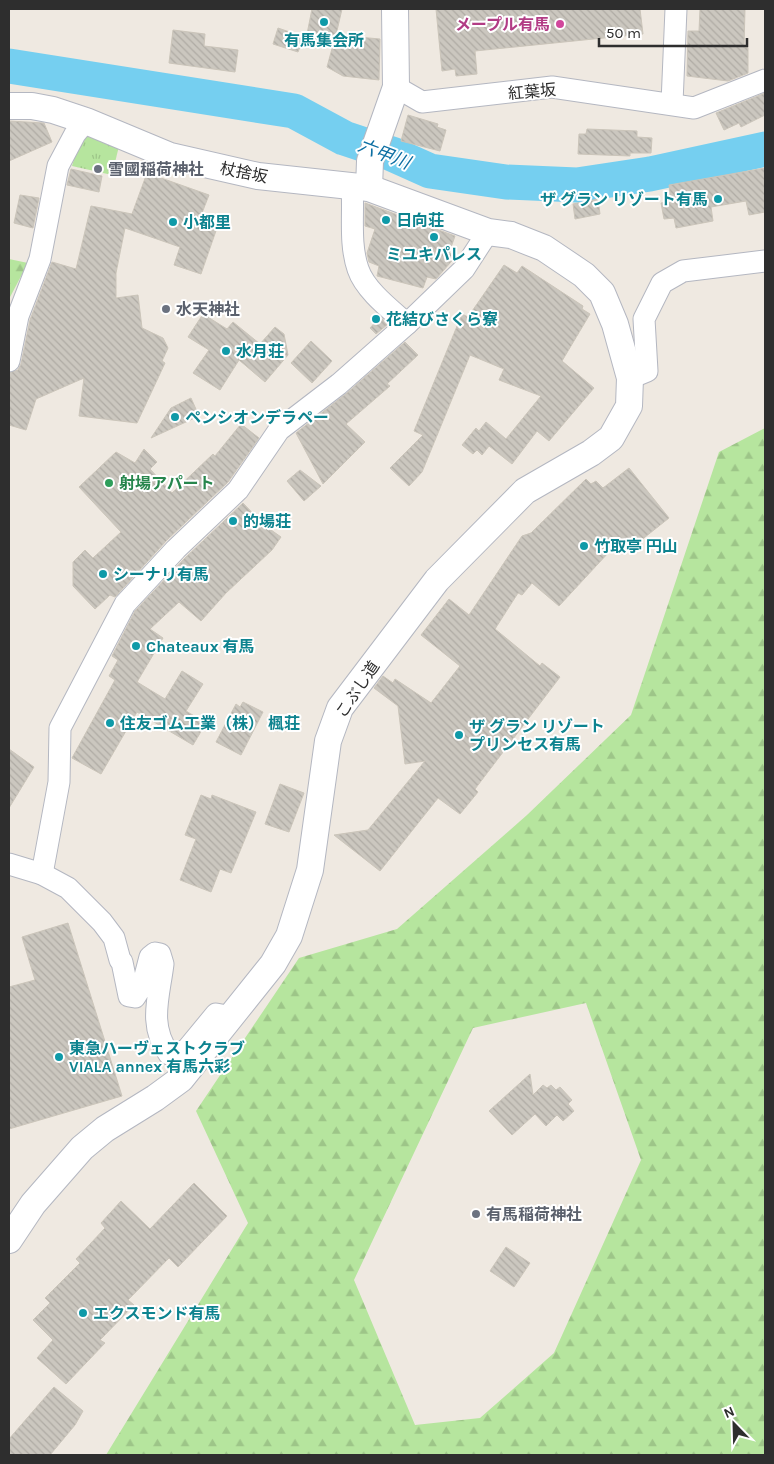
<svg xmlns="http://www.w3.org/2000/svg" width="774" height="1464" font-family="Karla,'Noto Sans JP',sans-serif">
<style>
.forest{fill:url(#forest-firs);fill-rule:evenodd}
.park{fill:url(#park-tufts)}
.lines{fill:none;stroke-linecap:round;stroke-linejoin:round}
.river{stroke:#75cff0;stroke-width:35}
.building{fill:url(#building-back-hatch);stroke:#cbc5ba}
.minor-casing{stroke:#b4b7c1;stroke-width:23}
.tertiary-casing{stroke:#b4b7c1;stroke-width:28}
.minor{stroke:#fff;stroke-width:21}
.tertiary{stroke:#fff;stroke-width:26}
.culture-dot{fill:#0f9aa8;stroke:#fff;stroke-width:2}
.hotel-dot{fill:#d1479c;stroke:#fff;stroke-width:2}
.worship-dot{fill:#6b7280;stroke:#fff;stroke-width:2}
.leisure-dot{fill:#2e9e5b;stroke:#fff;stroke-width:2}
.labels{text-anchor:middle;stroke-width:4;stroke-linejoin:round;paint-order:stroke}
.hotel-label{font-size:16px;font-weight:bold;fill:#b23c85;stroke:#fff;text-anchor:end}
.culture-label{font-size:16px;font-weight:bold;fill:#0d838f;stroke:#fff;text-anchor:start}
.street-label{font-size:16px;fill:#2e2e2e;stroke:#fff}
.worship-label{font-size:16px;font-weight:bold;fill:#5b616d;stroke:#fff;text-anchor:start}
.leisure-label{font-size:16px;font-weight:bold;fill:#27864d;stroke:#fff;text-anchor:start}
.water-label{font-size:18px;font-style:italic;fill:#0d6fa3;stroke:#fff}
</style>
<defs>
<pattern id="forest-firs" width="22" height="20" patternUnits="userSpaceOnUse" patternTransform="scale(1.25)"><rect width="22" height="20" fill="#b6e59e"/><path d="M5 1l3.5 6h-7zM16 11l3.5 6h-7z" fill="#9dc588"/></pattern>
<pattern id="park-tufts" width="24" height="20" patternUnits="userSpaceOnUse" patternTransform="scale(1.25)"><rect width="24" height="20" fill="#b6e59e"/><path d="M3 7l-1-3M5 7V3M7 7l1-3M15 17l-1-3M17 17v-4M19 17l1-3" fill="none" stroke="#9dc588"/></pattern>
<pattern id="building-back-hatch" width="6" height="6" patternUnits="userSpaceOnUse" patternTransform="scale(1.25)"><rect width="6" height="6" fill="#cbc7bf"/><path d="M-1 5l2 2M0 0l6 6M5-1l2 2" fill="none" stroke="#afaba4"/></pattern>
</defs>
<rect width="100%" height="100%" fill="#efe9e1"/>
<!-- forest -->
<g class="forest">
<path d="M9,259L28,263L9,299Z"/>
<path d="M765,428V1455H106L248,1223L196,1111L299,958L397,929L527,815L631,715L719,452ZM586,1003L641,1160L554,1353L480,1418L415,1425L354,1280L473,1028Z"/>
</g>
<!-- park -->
<path class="park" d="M86,136L119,146L112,175L72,166L80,139Z"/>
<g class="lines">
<!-- river -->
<path class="river" d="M9,66L294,111L344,138L392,154L430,171L506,182L577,185L650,174L765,149"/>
</g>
<!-- building -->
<g class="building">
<path d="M312,9H342L336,35L380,39L379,80L343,76L327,67L333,45L306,39Z"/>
<path d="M436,9H640L643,34L475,51L477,74L456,76L455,69L442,71Z"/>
<path d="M700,9H745L744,47L748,48V73L728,81L687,76L688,31H699Z"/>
<path d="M278,28L304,37L298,52L273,44Z"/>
<path d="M173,30L205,34L204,46L238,50L235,72L169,63Z"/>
<path d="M765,93V115L741,127L739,123L724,130L716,113Z"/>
<path d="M408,115L438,124L437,127L446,130L440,151L401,141Z"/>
<path d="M9,121L44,123L52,142L9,161Z"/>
<path d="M587,129L637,131V137L652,138L651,153H630V156L578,154L579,134H586Z"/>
<path d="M765,168V212L749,215L746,201L711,207L713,221L676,228L674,218L664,219L661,203L671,201L669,185Z"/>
<path d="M71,169L102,176L99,192L67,185Z"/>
<path d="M147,173L209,195L200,218L218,225L201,274L174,265L180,247L125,228L116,273V298L138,295L142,328L163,338L168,348L162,361L165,363L137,423L79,416L84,378L36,399L26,430L9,425V373L18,370L21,364L30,320L52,262L76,269L91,206L132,214Z"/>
<path d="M20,195L39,198L33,228L14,223Z"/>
<path d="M598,199L600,214L575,219L573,204Z"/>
<path d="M365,203L455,236L449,253L457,255L436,279L427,277L423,288L377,276L379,266L369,262L367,253L375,229L365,226Z"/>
<path d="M504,265L517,273L522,266L583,306L582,309L590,314L562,361L594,388L549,441L537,431L512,464L489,446L482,455L477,450L473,454L462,445L476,428L479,431L486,422L506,439L541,396L499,380L504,369L470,355L422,472L409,486L390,468L423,435L414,431L462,314L468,317Z"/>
<path d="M203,314L227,329L233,322L260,344L275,327L284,334L288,355L265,382L239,360L220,390L193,373L209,350L188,337Z"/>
<path d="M380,317L388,324L376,334L370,328Z"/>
<path d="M311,341L332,361L312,383L291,363Z"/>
<path d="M405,342L418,355L387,384L390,386L346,424L365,442L323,484L296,433L347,393Z"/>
<path d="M191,398L199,416L151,438L171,408Z"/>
<path d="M241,424L259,438L228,482L167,540L115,597L110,595L95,609L73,586V562L85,550L93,558L121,532L79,487L116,452L135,463L144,449L157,462L150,469L172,493L213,454L215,456Z"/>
<path d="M629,468L669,518L630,549L622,538L559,606L532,583L522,595L518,593L495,629L540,666L542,663L560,677L475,789L478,792L460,814L438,798L380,871L334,835L368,830L425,761L405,764L398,706L374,688L383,676L393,683L395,679L431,703L460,666L421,635L449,599L469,615L522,536L531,533L586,479L591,484L596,481L603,488Z"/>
<path d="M300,470L321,486L304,501L287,481Z"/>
<path d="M243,503L264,525L281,537L272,550L226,593L201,621L179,602L150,629L163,638L137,682L165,699L182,671L203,684L186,711L206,723L193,745L137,712L101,774L72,758L115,680L109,676L118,660L112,656L135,611L185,558Z"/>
<path d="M243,702L263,712L241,755L216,742L236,704L240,707Z"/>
<path d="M9,749L34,767L9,808Z"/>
<path d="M280,784L304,793L289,832L265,824Z"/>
<path d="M201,795L211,799L212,795L256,812L231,873L220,869L211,892L180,880L196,839L185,835Z"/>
<path d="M68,923L122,1096L9,1129V987L35,980L22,937Z"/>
<path d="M530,1074L533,1095L543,1085L547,1088L551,1085L556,1090L560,1087L572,1100L568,1104L574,1111L563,1121L557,1115L546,1126L535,1114L512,1135L489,1111Z"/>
<path d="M194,1183L227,1216L178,1267L169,1258L128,1300L134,1305L100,1340L105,1343L66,1384L37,1358L53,1340L33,1320L50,1303L45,1298L80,1263L76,1259L105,1228L101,1223L121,1201L150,1229Z"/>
<path d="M506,1247L530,1263L514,1287L490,1271Z"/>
<path d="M54,1387L83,1411L75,1425L50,1455H9V1439Z"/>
</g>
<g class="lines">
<defs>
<g id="minor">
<path d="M396,87L422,102L552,87L694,108L765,80"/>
<path d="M672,103L676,9"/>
<path d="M352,187C354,213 349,243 358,269C365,290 390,309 407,324L464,269L488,232"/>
<path d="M9,361L18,316L40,259L58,166L75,134L86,121"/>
<path d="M630,378L647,371L644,319L662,283L683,271L765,261"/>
<path d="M9,864L42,874L68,888L102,922L114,938L120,960L122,962L129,996L135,997L143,984L150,957L155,953L160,954L163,964C159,997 148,1025 169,1054L178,1055L188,1048L216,1014L232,1017"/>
<path d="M42,874L59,782L60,728L125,604L176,549L238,490L279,430L339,384L407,324"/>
</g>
<g id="tertiary">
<path d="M9,106H32L53,110L86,121L170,156L258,176L369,188L488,232L511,235L544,248L584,275L602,293L615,324L630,378L629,406L611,438L591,453L525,491L437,580L340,708L328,741L310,870L289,936L273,964L181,1079L155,1098L105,1129L82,1148L33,1204L9,1240"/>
<path d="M369,188L370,161L396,87L395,9"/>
</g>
</defs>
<!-- minor casing -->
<use href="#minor" class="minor-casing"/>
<!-- tertiary casing -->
<use href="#tertiary" class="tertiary-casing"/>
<!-- minor -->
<use href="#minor" class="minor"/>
<!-- tertiary -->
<use href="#tertiary" class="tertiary"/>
</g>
<!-- markers -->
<g class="culture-dot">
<circle cx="324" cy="22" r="5"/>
<circle cx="718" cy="199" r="5"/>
<circle cx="386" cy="220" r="5"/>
<circle cx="173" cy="222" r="5"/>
<circle cx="434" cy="237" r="5"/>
<circle cx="376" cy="319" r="5"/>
<circle cx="226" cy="351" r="5"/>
<circle cx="175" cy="417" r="5"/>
<circle cx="233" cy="521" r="5"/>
<circle cx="584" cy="546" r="5"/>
<circle cx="103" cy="574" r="5"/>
<circle cx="136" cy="646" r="5"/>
<circle cx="110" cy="723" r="5"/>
<circle cx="459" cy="735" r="5"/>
<circle cx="59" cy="1057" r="5"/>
<circle cx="83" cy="1313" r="5"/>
</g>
<circle class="hotel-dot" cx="560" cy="24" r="5"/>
<g class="worship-dot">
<circle cx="98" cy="169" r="5"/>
<circle cx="166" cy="309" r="5"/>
<circle cx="476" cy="1214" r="5"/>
</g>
<circle class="leisure-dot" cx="109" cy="483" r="5"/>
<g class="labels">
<!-- hotel labels -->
<g class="hotel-label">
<text x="550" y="30">メープル有馬</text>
</g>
<!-- culture labels -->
<g class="culture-label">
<text x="324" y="46" text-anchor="middle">有馬集会所</text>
<text x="708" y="205" text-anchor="end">ザ グラン リゾート有馬</text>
<text x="396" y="226">日向荘</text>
<text x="183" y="228">小都里</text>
<text x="434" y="260" text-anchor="middle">ミユキパレス</text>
<text x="386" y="325">花結びさくら寮</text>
<text x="236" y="357">水月荘</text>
<text x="185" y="423">ペンシオンデラペー</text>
<text x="243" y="527">的場荘</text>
<text x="594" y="552">竹取亭 円山</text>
<text x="113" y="580">シーナリ有馬</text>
<text x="146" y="652">Chateaux 有馬</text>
<text x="120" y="729">住友ゴム工業（株） 楓荘</text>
<text x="469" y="732">ザ グラン リゾート<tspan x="469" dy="18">プリンセス有馬</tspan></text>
<text x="69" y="1054">東急ハーヴェストクラブ<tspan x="69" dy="18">VIALA annex 有馬六彩</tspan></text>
<text x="93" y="1319">エクスモンド有馬</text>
</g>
<!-- street labels -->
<g class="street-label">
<text transform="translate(532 91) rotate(-5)" y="6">紅葉坂</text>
<text transform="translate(244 172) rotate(11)" y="6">杖捨坂</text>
<text transform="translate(357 689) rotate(-56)" y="6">こぶし道</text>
</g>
<!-- worship labels -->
<g class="worship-label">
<text x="108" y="175">雪國稲荷神社</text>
<text x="176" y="315">水天神社</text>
<text x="486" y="1220">有馬稲荷神社</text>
</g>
<!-- leisure labels -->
<g class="leisure-label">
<text x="119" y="489">射場アパート</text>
</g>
<!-- water labels -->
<g class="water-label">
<text transform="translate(384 154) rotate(21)" y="6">六甲川</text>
</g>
</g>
<!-- border -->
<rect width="774" height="1464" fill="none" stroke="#2e2e2e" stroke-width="20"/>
<!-- north arrow -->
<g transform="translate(734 1424) rotate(337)" stroke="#ffffff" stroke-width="4" paint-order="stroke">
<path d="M0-4L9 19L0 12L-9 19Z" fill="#2e2e2e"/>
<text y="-8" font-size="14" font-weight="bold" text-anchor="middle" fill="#2e2e2e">N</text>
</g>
<!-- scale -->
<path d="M599 38v8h148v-8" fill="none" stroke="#2e2e2e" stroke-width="2.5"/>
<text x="606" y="38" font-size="15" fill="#2e2e2e" stroke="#ffffff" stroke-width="4" paint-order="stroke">50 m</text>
</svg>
